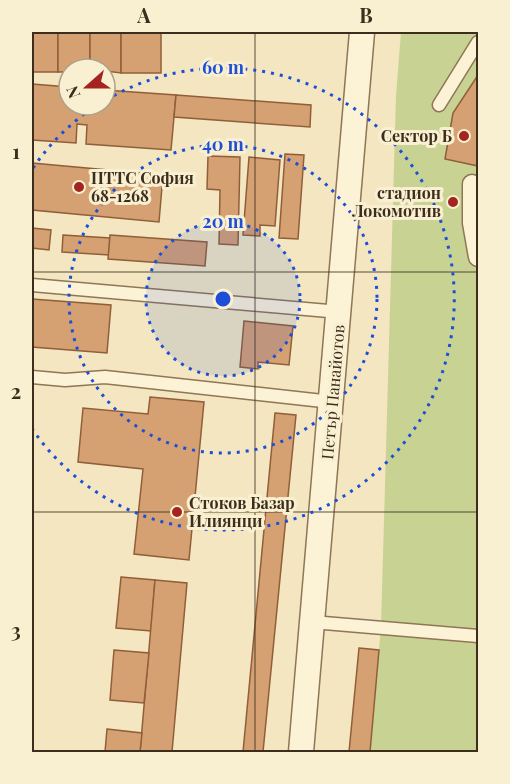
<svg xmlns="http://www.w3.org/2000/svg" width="510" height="784" font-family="'Playfair Display',serif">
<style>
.pitch{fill:#c8d293}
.building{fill:#d5a072;stroke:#905f39;stroke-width:1.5}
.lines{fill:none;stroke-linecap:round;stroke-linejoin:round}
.service-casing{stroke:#8e7656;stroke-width:15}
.pedestrian-casing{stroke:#8e7656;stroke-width:21}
.minor-casing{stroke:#8e7656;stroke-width:27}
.service{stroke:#fcf2d5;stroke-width:12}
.pedestrian{stroke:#fcf2d5;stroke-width:18}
.minor{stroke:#fcf2d5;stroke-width:24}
.grid{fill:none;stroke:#3c2d1c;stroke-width:1.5;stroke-opacity:0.55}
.ring{fill:none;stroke:#1d4ed8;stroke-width:3;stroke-dasharray:3 6}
.poi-dot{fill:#a4241f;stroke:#f9efd1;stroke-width:2}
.labels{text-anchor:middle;stroke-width:6;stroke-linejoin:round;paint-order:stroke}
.poi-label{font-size:16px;font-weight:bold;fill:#3c2d1c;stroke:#f9efd1;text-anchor:end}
.street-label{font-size:16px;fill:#3c2d1c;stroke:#f9efd1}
.centre{fill:#1d4ed8;stroke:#f9efd1;stroke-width:3}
.ring-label{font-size:18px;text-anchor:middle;font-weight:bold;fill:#1d4ed8;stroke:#f9efd1;stroke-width:6;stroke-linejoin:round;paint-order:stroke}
.neatline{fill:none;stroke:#3c2d1c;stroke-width:2}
.grid-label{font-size:20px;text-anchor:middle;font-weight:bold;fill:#3c2d1c}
</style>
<rect width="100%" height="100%" fill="#f3e6c0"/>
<!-- pitch -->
<path class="pitch" d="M401,32H478V752H370L381,627L396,96Z"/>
<!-- building -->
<g class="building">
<rect x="32" y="32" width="26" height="40"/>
<path d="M58,32H90V69H69V72H58Z"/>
<path d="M90,32H121V73L90,69Z"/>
<rect x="121" y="32" width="40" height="41"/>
<path d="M478,75V166L445,159L453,113Z"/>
<path d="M32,84L69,87V105H105V90L176,95L171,150L86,144L87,125L77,124L76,143L32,140Z"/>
<path d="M176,95L311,105L310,127L174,117Z"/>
<path d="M285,154L304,155L298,239L279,238Z"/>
<path d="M208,156L240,157L238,245L219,244L220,190L207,189Z"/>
<path d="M249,157L280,160L275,226L260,225V236L243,235Z"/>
<path d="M32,163L163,175L159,222L32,210Z"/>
<path d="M32,228L51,230L49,250L32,248Z"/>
<path d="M63,235L110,238L109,255L62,252Z"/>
<path d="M110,235L207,242L205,266L108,259Z"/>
<path d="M32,299L111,305L107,353L32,347Z"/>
<path d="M244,321L293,326L289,365L258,362V369L240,367Z"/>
<path d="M150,397L204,402L189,560L134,554L143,469L78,462L83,408L148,414Z"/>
<path d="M275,413L296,415L263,752H243Z"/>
<path d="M121,577L155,580L151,631L116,628Z"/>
<path d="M155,580L187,583L172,752H140Z"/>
<path d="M359,648L379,650L370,752H349Z"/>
<path d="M114,650L149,653L144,703L110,700Z"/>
<path d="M107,729L142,733L140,752H105Z"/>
</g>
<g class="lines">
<defs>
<g id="service">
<path d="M439,105L478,42"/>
<path d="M32,285L340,312"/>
<path d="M32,377L65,380L105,377L332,402"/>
<path d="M312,622L478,636"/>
</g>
<path id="pedestrian" d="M472,184V223L478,257"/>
<path id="minor" d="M301,752L362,32"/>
</defs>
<!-- service casing -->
<use href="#service" class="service-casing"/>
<!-- pedestrian casing -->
<use href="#pedestrian" class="pedestrian-casing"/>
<!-- minor casing -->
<use href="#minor" class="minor-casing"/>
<!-- service -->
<use href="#service" class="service"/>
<!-- pedestrian -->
<use href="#pedestrian" class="pedestrian"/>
<!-- minor -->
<use href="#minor" class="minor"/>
</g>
<!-- grid -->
<path class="grid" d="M255,32V752M32,272H478M32,512H478"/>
<!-- distance rings -->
<circle cx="223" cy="299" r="77" fill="#1d4ed8" fill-opacity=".12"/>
<g class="ring">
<circle cx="223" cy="299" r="77"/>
<circle cx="223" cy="299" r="154"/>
<path d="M33 168A231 231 0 0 1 97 105M106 100A231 231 0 1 1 33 430"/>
</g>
<!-- markers -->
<g class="poi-dot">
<circle cx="464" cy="136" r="6"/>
<circle cx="79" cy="187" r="6"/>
<circle cx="453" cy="202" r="6"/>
<circle cx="177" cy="512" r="6"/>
</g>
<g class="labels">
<!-- poi labels -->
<g class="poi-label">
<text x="452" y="142">Сектор Б</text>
<text x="91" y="184" text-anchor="start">ПТТС София<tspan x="91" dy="18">68-1268</tspan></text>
<text x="441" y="199">стадион<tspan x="441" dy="18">Локомотив</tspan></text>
<text x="189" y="509" text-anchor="start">Стоков Базар<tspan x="189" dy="18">Илиянци</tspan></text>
</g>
<!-- street labels -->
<g class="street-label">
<text transform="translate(333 392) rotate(-85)" y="6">Петър Панайотов</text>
</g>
</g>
<circle cx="223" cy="299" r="9" class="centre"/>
<g class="ring-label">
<text x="223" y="74">60 m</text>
<text x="223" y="151">40 m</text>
<text x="223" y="228">20 m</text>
</g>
<!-- border -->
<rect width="510" height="784" fill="none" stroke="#f9efd1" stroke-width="66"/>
<!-- north arrow -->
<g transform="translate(87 87) rotate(249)"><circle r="28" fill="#f9efd1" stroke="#ada189" stroke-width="1.5"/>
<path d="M0-4.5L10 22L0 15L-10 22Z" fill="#a4241f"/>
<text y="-9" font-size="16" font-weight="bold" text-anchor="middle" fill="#3c2d1c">N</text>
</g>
<rect x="33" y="33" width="444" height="718" class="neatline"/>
<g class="grid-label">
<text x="144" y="23">A</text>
<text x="366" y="23">B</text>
<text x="16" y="159">1</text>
<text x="16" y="399">2</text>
<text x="16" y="638">3</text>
</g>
</svg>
